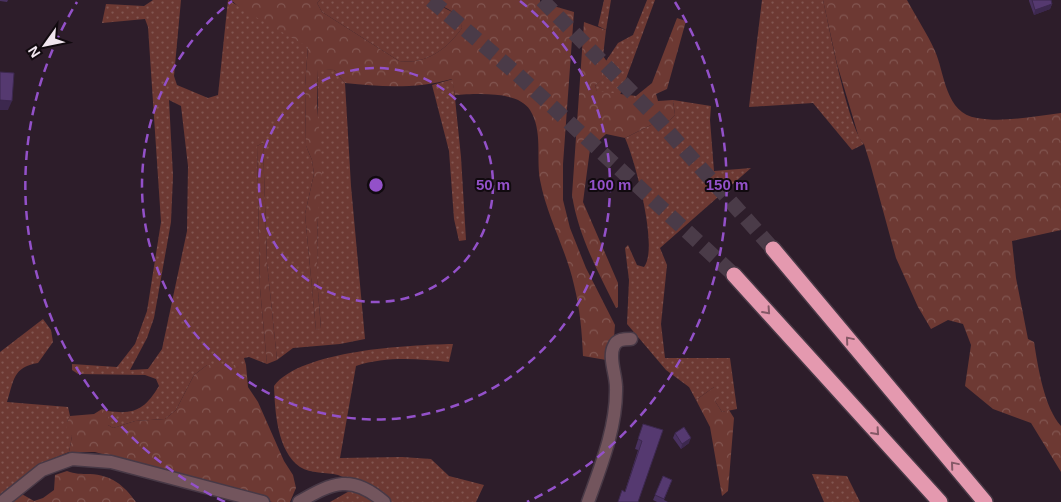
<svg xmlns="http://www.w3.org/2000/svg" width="1061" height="502" font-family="Helvetica,sans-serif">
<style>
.grass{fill:url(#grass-dots);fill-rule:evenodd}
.forest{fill:url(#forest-crowns)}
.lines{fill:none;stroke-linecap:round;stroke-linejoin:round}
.highway-tunnel{stroke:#4a3b48;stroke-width:15;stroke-dasharray:15 8;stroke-linecap:butt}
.minor-casing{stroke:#483946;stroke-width:15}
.highway-casing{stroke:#483946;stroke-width:18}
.minor{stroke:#73555d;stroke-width:12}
.highway{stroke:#e499af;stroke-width:15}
.wall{fill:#493160}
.shaded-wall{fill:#3c284e}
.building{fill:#553970;stroke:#3c284e}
.oneway{stroke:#855967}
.ring{fill:none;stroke:#9351c9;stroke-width:2.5;stroke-dasharray:9 6}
.centre{fill:#9351c9;stroke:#110a0f;stroke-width:2.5}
.ring-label{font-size:15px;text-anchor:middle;font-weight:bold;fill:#9351c9;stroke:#110a0f;stroke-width:4;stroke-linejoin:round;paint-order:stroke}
</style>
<defs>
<pattern id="grass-dots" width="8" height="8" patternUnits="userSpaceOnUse" patternTransform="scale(1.25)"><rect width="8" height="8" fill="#6d3933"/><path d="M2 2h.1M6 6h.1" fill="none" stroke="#825651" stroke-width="1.8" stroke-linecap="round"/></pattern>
<pattern id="forest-crowns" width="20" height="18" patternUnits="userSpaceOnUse" patternTransform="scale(1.25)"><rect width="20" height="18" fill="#6d3933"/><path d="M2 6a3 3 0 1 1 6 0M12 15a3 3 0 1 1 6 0" fill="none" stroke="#825651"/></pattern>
</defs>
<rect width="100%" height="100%" fill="#2d1d2a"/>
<!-- grass -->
<g class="grass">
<path d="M153,0H181L174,76L177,85L208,98L218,95L228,0L308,46L305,86L306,146L312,160L314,174L305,214L316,330L321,328L317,279L318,68L334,70L345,83L351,186L365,339L340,344L293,348L277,360L267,263L263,143L257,146L260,288L267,364L249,357L244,358L246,365H207L194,375L176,410L165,419L135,421L113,428L108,425V411C135,415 145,409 159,386L156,379L145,375L78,374L72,370V364L117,367L135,344L147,311L161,222L148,27L145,19L102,23L106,4L144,6ZM169,100L181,106L188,166L187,231L162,349L148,369L130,370L147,338L154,318L171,222L173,176Z"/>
<path d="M320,0H429L456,14L461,19L462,28C447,49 426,65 399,61L322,12L317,3Z"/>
<path d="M604,0H611L606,30L598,26Z"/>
<path d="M647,0H655L620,95L597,92L595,86L612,70L606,61L618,43L633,35Z"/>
<path d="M762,0H823C830,30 847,124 864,144L852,150L813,103L749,107Z"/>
<path d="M453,79L461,157L466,240L459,241L454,219L449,151L432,85Z"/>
<path d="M673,100L711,106L710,120L714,171L751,168L660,248L667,265L661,324L665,358H730L737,409L722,412L715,401L714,387L696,400L689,387L666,370L627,324L629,280L625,248L628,245L637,265L644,267C659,248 635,160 625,138L651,125L670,120L675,115Z"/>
<path d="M43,319L51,330L53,342L38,363C13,367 14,380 7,402L68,407L70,416L67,422L72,436L69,452L37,465L0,495V352Z"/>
<path d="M453,344L449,362C418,359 387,356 356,366L340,458L402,457L431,459L449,476L484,485L476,502H390C383,489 376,488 363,484C354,482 346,478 338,475C326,472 311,474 300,467C277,451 275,411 274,386C301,350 409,345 453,344Z"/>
<path d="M812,474L847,476L860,502H824Z"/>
<path d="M353,489L382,502H330Z"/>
</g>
<!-- forest -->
<g class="forest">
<path d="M231,0H320L317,3L322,12L399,61C426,65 447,49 462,28C460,11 443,7 429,0H540V2L574,12L563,164V200L570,228L586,268L615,325L612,361L583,356C582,332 580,309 574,285C566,249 547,217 540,180C536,157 543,131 530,110C518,90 474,94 455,95L452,79C416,89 382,87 345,83L334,70L318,69L317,104L322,172L317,226V279L321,329L316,330L305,214L314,174L312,160L306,146L305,86L308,47L240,8Z"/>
<path d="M823,0H907C916,17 927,33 935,51C945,74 945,113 977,118C1004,123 1034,116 1061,113V230L1012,241L1016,278L1028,339L1034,342C1038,367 1044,407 1061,426V472L1031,423L993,409L965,386L971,345L963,324L948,320L931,329L918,307L896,258L870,163L864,144L859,138L837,64Z"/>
<path d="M677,18L686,21L667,89L656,94L658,101L673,100L675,115L670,120L651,125L625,138L606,134L590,149L583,202L618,283V307L616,308C598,272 578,235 572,195L584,22L606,30L603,56L613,70L595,86L597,91L636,96L652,83Z"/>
<path d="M263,143L267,263L277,360L267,364L260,288L257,146Z"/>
<path d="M207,365H246L248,387L258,402L284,461L293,475L296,488L290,502H272L253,497L95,452H69L72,436L66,430L67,422L70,416L94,414L102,409L108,411V425L113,428L135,421L165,419L176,410L194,375Z"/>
<path d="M714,387L721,393L715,401L722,412L729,410L734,418L728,491L722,496L710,427L696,400Z"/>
<path d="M67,471C75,474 81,474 90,474C111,475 124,485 136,502H11L20,493L34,501L43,498L54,490L55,475Z"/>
</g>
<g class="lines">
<!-- highway-tunnel -->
<g class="highway-tunnel">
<path d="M431,0L517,74L734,275"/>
<path d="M542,0L649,110L773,249"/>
</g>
<defs>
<g id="minor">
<path d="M2,502L42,470L72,459L111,462L263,502"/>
<path d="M299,502C333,482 352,474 384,502"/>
<path d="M588,502C601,466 617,426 616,387C616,374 608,357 614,346C617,339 624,339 631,339"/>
</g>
<g id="highway">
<path d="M773,249L985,502"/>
<path d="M734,275L940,502"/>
</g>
</defs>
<!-- minor casing -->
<use href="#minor" class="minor-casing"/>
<!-- highway casing -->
<use href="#highway" class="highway-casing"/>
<!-- minor -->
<use href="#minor" class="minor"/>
<!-- highway -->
<use href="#highway" class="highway"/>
</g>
<!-- wall -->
<g class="wall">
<path d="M0,0H8L7,2L0,1Z"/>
<path d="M1029,0H1051L1052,4L1050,9L1034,15L1029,1Z"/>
<path d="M643,424L663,430L625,491L638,450L635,449Z"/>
<path d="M675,433L689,443L681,449L673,438Z"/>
<path d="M663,476L672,480L664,500L668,502H657L653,500Z"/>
</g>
<!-- shaded-wall -->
<g class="shaded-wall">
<path d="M1052,4L1050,9L1034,15L1035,10Z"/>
<path d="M0,100L12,101L8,110H0Z"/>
<path d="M691,438L689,443L681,449L682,444Z"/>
</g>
<!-- building -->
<g class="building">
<path d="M1032,0H1051L1052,4L1035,10Z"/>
<path d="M0,72L14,73L12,101L0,100Z"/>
<path d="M643,424L663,430L638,502H618L622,490L625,492L642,441L638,439Z"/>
<path d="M684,427L691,438L682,444L675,433Z"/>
<path d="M663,476L672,480L664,499L655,495Z"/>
</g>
<!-- one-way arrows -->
<defs><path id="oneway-chevron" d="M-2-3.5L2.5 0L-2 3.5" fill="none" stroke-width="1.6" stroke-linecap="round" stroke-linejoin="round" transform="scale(1.25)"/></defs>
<g class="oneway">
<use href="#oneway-chevron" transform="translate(767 311) rotate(48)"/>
<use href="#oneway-chevron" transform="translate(849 340) rotate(-130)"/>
<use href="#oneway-chevron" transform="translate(876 432) rotate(48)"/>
<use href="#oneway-chevron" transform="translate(954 465) rotate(-130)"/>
</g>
<!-- distance rings -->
<g class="ring">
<circle cx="376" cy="185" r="117"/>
<path d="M520 1A234 234 0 1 1 232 1"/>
<path d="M225 502A351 351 0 0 1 77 2M675 2A351 351 0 0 1 527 502"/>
</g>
<circle cx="376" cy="185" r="8" class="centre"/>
<g class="ring-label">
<text x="493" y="190">50 m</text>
<text x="610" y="190">100 m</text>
<text x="727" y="190">150 m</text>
</g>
<!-- north arrow -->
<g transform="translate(45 45) rotate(237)" stroke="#110a0f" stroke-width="4" paint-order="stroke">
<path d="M0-4L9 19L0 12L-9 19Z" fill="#f1e6ef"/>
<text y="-8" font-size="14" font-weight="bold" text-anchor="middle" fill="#f1e6ef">N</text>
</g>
</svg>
